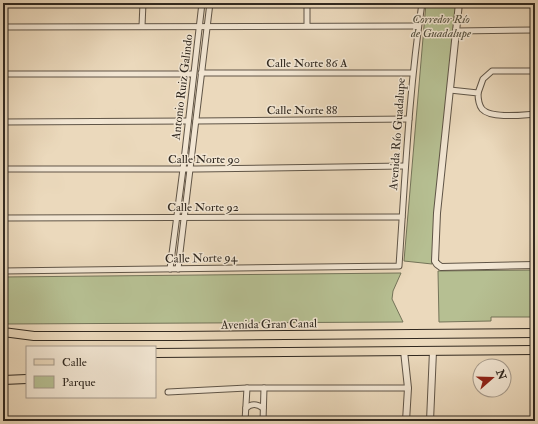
<svg xmlns="http://www.w3.org/2000/svg" width="538" height="424" font-family="'IM FELL Double Pica',serif">
<style>
.green{fill:#b6bf92;stroke:#747459}
.lines{fill:none;stroke-linecap:round;stroke-linejoin:round}
.minor-casing{stroke:#605547;stroke-width:7}
.tertiary-casing{stroke:#605547;stroke-width:8}
.primary-casing{stroke:#312920;stroke-width:10}
.minor{stroke:#f2e6d3;stroke-width:5}
.tertiary{stroke:#f2e6d3;stroke-width:6}
.primary{stroke:#ebd9bc;stroke-width:8}
.labels{text-anchor:middle;stroke-width:3;stroke-linejoin:round;paint-order:stroke}
.park-label{font-size:12px;font-style:italic;fill:#524e3c;stroke:#f2e6d3}
.street-label{font-size:12px;fill:#312920;stroke:#f2e6d3}
</style>
<rect width="100%" height="100%" fill="#ebd9bc"/>
<filter id="stains"><feTurbulence type="fractalNoise" baseFrequency=".005" numOctaves="4"/><feColorMatrix values="0 0 0 0 .2 0 0 0 0 .09 0 0 0 0 .02 0 0 0 .5 -.17"/></filter>
<radialGradient id="worn" r=".72"><stop offset=".6" stop-color="#630" stop-opacity="0"/><stop offset="1" stop-color="#630" stop-opacity=".3"/></radialGradient>
<!-- green -->
<g class="green">
<path d="M426,3H460L435,261H432V264L404,261Z"/>
<path d="M535,270V317H491V321L439,322L438,271Z"/>
<path d="M401,273L393,291L392,299L403,322L3,324V277Z"/>
</g>
<g class="lines">
<defs>
<g id="minor">
<path d="M307,3V25"/>
<path d="M142,26L143,3"/>
<path d="M3,27L418,26"/>
<path d="M456,31L535,30"/>
<path d="M201,73H412"/>
<path d="M3,74H193"/>
<path d="M450,90L478,93C478,98 479,105 482,109C491,119 522,115 535,114"/>
<path d="M478,93L483,79L492,71H535"/>
<path d="M196,121L409,119"/>
<path d="M3,122L188,121"/>
<path d="M3,169H196L404,166"/>
<path d="M3,218L402,217"/>
<path d="M170,269L183,169L202,3"/>
<path d="M178,269L210,3"/>
<path d="M3,271L399,266C405,178 409,90 422,3"/>
<path d="M168,392L247,388H408"/>
<path d="M246,408C252,403 257,404 263,408"/>
<path d="M245,421L247,388"/>
<path d="M263,421L264,388"/>
</g>
<g id="tertiary">
<path d="M459,3L437,213L435,261L437,264L441,267L535,265"/>
<path d="M404,351L408,388L406,421"/>
<path d="M430,421L433,351"/>
</g>
<g id="primary">
<path d="M3,332L34,336H178L535,333"/>
<path d="M155,353L535,350"/>
<path d="M3,380L27,379"/>
</g>
</defs>
<!-- minor casing -->
<use href="#minor" class="minor-casing"/>
<!-- tertiary casing -->
<use href="#tertiary" class="tertiary-casing"/>
<!-- primary casing -->
<use href="#primary" class="primary-casing"/>
<!-- minor -->
<use href="#minor" class="minor"/>
<!-- tertiary -->
<use href="#tertiary" class="tertiary"/>
<!-- primary -->
<use href="#primary" class="primary"/>
</g>
<g class="labels">
<!-- park labels -->
<g class="park-label">
<text x="441" y="23">Corredor Río<tspan x="441" dy="14">de Guadalupe</tspan></text>
</g>
<!-- street labels -->
<g class="street-label">
<text x="307" y="67">Calle Norte 86 A</text>
<text transform="translate(182 87) rotate(-83)" y="4">Antonio Ruiz Galindo</text>
<text x="302" y="114">Calle Norte 88</text>
<text transform="translate(397 134) rotate(-86)" y="4">Avenida Río Guadalupe</text>
<text x="204" y="163">Calle Norte 90</text>
<text x="203" y="211">Calle Norte 92</text>
<text transform="translate(201 258) rotate(-1)" y="4">Calle Norte 94</text>
<text transform="translate(269 324) rotate(-1)" y="4">Avenida Gran Canal</text>
</g>
</g>
<!-- margin -->
<rect width="538" height="424" fill="none" stroke="#ebd9bc" stroke-width="16"/>
<rect x="4" y="4" width="530" height="416" fill="none" stroke="#312920" stroke-width="2"/>
<rect x="8" y="8" width="522" height="408" fill="none" stroke="#312920"/>
<!-- legend -->
<rect x="26" y="346" width="130" height="52" fill="#f2e6d3" stroke="#a59a8b"/>
<rect x="34" y="359" width="20" height="6" fill="#ebd9bc" stroke="#a59a8b"/>
<text x="62" y="366" font-size="12" fill="#312920">Calle</text>
<rect x="34" y="376" width="20" height="12" fill="#b6bf92" stroke="#a59a8b"/>
<text x="62" y="386" font-size="12" fill="#312920">Parque</text>
<!-- north arrow -->
<g transform="translate(492 378) rotate(70)"><circle r="19" fill="#f2e6d3" stroke="#a59a8b"/>
<path d="M0-3L7 15L0 10L-7 15Z" fill="#8f2418"/>
<text y="-6" font-size="11" font-weight="bold" text-anchor="middle" fill="#312920">N</text>
</g>
<rect width="100%" height="100%" filter="url(#stains)"/>
<rect width="100%" height="100%" fill="url(#worn)"/>
</svg>
